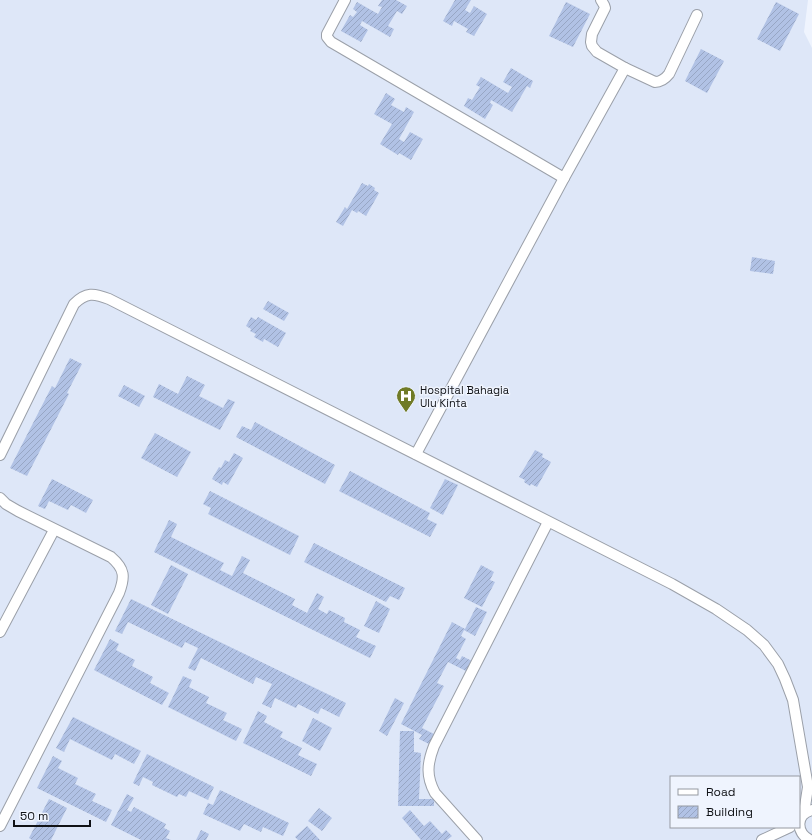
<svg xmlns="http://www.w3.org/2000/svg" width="812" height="840" font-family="'Space Grotesk',sans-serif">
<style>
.built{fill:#dee7f8;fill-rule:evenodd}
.building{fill:url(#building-hatch)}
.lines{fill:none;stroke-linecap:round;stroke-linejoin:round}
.minor-casing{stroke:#9ba0a9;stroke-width:12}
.minor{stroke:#fff;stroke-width:10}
.labels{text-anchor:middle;stroke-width:3;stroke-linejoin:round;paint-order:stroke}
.poi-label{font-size:11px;fill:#101216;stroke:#eff4fe;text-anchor:start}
</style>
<defs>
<pattern id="building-hatch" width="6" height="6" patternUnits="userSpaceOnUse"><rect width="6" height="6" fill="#b1c2e5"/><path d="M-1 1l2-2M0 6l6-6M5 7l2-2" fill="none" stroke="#97a6c4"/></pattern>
</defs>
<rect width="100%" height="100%" fill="#eff4fe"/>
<!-- built -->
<path class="built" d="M0,0H808L804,32L812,48V840H0ZM671,777H799V827H671Z"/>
<!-- building -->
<g class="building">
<path d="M382,0H396L407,6L402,14L397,11L388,26L394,29L390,37L362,21L360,25L368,30L361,42L341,31L350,15L353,17L357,12L353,9L357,2L378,14L382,7L378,6Z"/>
<path d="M455,0H471L465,10L470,13L474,6L487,14L474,36L466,32L468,29L454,21L452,26L443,21Z"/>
<path d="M566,2L590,14L573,47L549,36Z"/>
<path d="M776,2L799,14L780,51L757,39Z"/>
<path d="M701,49L724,61L707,93L685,81Z"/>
<path d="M511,68L533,81L530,88L527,86L512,112L491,100L490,103L493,105L485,119L464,106L468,98L472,100L480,87L476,85L481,77L508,93L512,87L503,82Z"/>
<path d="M386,93L395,99L391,105L404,112L406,107L414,112L399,139L404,142L410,132L423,139L411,160L399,153L398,155L380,144L392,124L374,114Z"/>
<path d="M362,183L368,186L369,184L375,188L374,190L379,193L366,216L358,211L357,213L352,210L343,226L336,222L345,207L347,209Z"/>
<path d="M752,257L775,261L773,274L750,271Z"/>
<path d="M268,301L289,313L284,321L263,309Z"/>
<path d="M251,317L256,320L258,317L286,333L278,347L264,339L263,342L254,337L256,334L250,331L251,329L246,326Z"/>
<path d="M70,358L82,364L67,393L69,394L27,476L10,468L52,386L55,388Z"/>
<path d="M187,376L205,385L199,396L223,408L228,399L235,402L220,430L153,397L159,384L178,394Z"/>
<path d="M124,385L145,396L139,407L118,396Z"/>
<path d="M255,422L335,465L325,484L236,437L242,426L251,430Z"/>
<path d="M155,433L191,452L177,477L141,458Z"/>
<path d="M535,450L543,454L542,457L551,462L537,487L531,484L530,486L524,482L525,480L519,477Z"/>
<path d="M234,453L243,458L228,485L223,482L222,485L212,479L219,467L221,468L225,460L229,462Z"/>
<path d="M350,471L430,513L427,519L437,524L430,537L339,491Z"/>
<path d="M52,479L93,500L86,513L71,505L68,510L49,501L45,509L38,506Z"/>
<path d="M445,479L458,485L443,515L430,508Z"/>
<path d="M210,491L299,536L290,555L208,514L211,508L203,504Z"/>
<path d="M169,520L177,524L171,537L224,563L220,570L232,576L242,556L250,560L243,573L295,599L292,605L307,613L317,593L324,597L318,609L327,614L329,610L345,618L344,622L360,630L356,637L376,646L370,658L154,552Z"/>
<path d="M314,543L405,588L399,600L390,596L386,602L304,562Z"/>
<path d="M171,565L188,574L168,614L151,605Z"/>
<path d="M481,565L494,572L490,580L495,582L482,607L464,598Z"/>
<path d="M131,599L346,703L339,717L321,708L318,714L298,704L296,708L275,698L271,708L262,704L272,684L256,677L253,684L201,658L195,671L188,668L198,648L185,642L182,648L128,622L122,634L115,631Z"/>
<path d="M376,601L390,609L379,633L364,626Z"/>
<path d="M476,607L487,612L475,636L464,630L461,636L466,639L456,658L460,660L462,656L472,661L466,671L448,662L437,683L444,686L422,728L436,735L431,745L419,739L422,735L401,724L452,622L465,629Z"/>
<path d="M110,639L119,644L116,650L135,660L132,666L153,677L150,683L169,693L162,705L94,670Z"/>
<path d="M183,676L192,680L189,687L209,697L206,703L227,713L223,720L242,729L236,741L168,707Z"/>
<path d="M395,698L404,703L387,736L379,731Z"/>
<path d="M258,711L267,716L264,722L283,732L280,737L302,748L298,755L317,764L311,776L243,743Z"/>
<path d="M73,717L141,751L134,764L115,754L112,760L70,739L64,752L56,748Z"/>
<path d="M313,718L332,728L320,751L302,741Z"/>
<path d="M400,731H414V752L421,753L419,799H434V806H398Z"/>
<path d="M147,754L214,787L208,800L189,791L186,797L179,794L177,797L152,785L153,782L143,777L139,786L133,783Z"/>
<path d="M53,756L62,761L58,768L78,778L75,784L96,794L92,801L112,810L106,822L37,788Z"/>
<path d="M220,790L289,823L283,836L263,827L261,832L244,824L240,831L203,814L208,803L213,805Z"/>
<path d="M127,794L134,798L127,810L131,812L134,807L166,824L164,828L170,831L166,838L171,840H141L111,825Z"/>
<path d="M49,799L67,808L51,840H32L29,838Z"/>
<path d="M319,808L332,818L322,831L308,821Z"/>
<path d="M410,810L424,826L430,821L442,834L446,830L452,836L447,840H421L402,818Z"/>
<path d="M307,826L320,840H298L295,837Z"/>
<path d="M201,830L209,834L206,840H196Z"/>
</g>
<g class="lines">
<defs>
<g id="minor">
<path d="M345,0L327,34V37L331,42L564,178"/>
<path d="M625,68L655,82C661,82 665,79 669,74L697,15"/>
<path d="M416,454L564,178L625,68L597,52L592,46L591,42L592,34L605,8L604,5L601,0"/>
<path d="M0,455L74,304C86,292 94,293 109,299L672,584L716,609L747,630L764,645L778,664L785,679L793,700L808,787L804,813"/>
<path d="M0,498L6,504L18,511L111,557C125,569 125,577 119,593L0,826"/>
<path d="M0,632L54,530"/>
<path d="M477,840L435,793C426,776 427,764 434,746L548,522"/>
<path d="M762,840L790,827"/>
<path d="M810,840C796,833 795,814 812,810"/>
</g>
</defs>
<!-- minor casing -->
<use href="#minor" class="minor-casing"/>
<!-- minor -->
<use href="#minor" class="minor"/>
</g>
<!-- icons -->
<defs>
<symbol id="hospital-pin" viewBox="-11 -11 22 30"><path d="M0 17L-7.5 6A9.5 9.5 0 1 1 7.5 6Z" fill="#707b27" stroke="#eff4fe"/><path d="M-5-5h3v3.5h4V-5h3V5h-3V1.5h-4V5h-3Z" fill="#fff"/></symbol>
</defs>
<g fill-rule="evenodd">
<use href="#hospital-pin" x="395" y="385" width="22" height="30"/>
</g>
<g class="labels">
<!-- poi labels -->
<g class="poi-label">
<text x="420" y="394">Hospital Bahagia<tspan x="420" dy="13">Ulu Kinta</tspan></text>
</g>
</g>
<!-- legend -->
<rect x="670" y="776" width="130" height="52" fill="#eff4fe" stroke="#969aa1"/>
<rect x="678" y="789" width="20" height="6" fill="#ffffff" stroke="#969aa1"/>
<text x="706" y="796" font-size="12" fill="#101216">Road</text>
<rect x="678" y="806" width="20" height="12" fill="url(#building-hatch)" stroke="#969aa1"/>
<text x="706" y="816" font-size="12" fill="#101216">Building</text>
<!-- scale -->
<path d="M14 820v6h76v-6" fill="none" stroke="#101216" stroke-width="2"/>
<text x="20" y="820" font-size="12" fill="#101216" stroke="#eff4fe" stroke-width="3" paint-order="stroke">50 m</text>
</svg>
